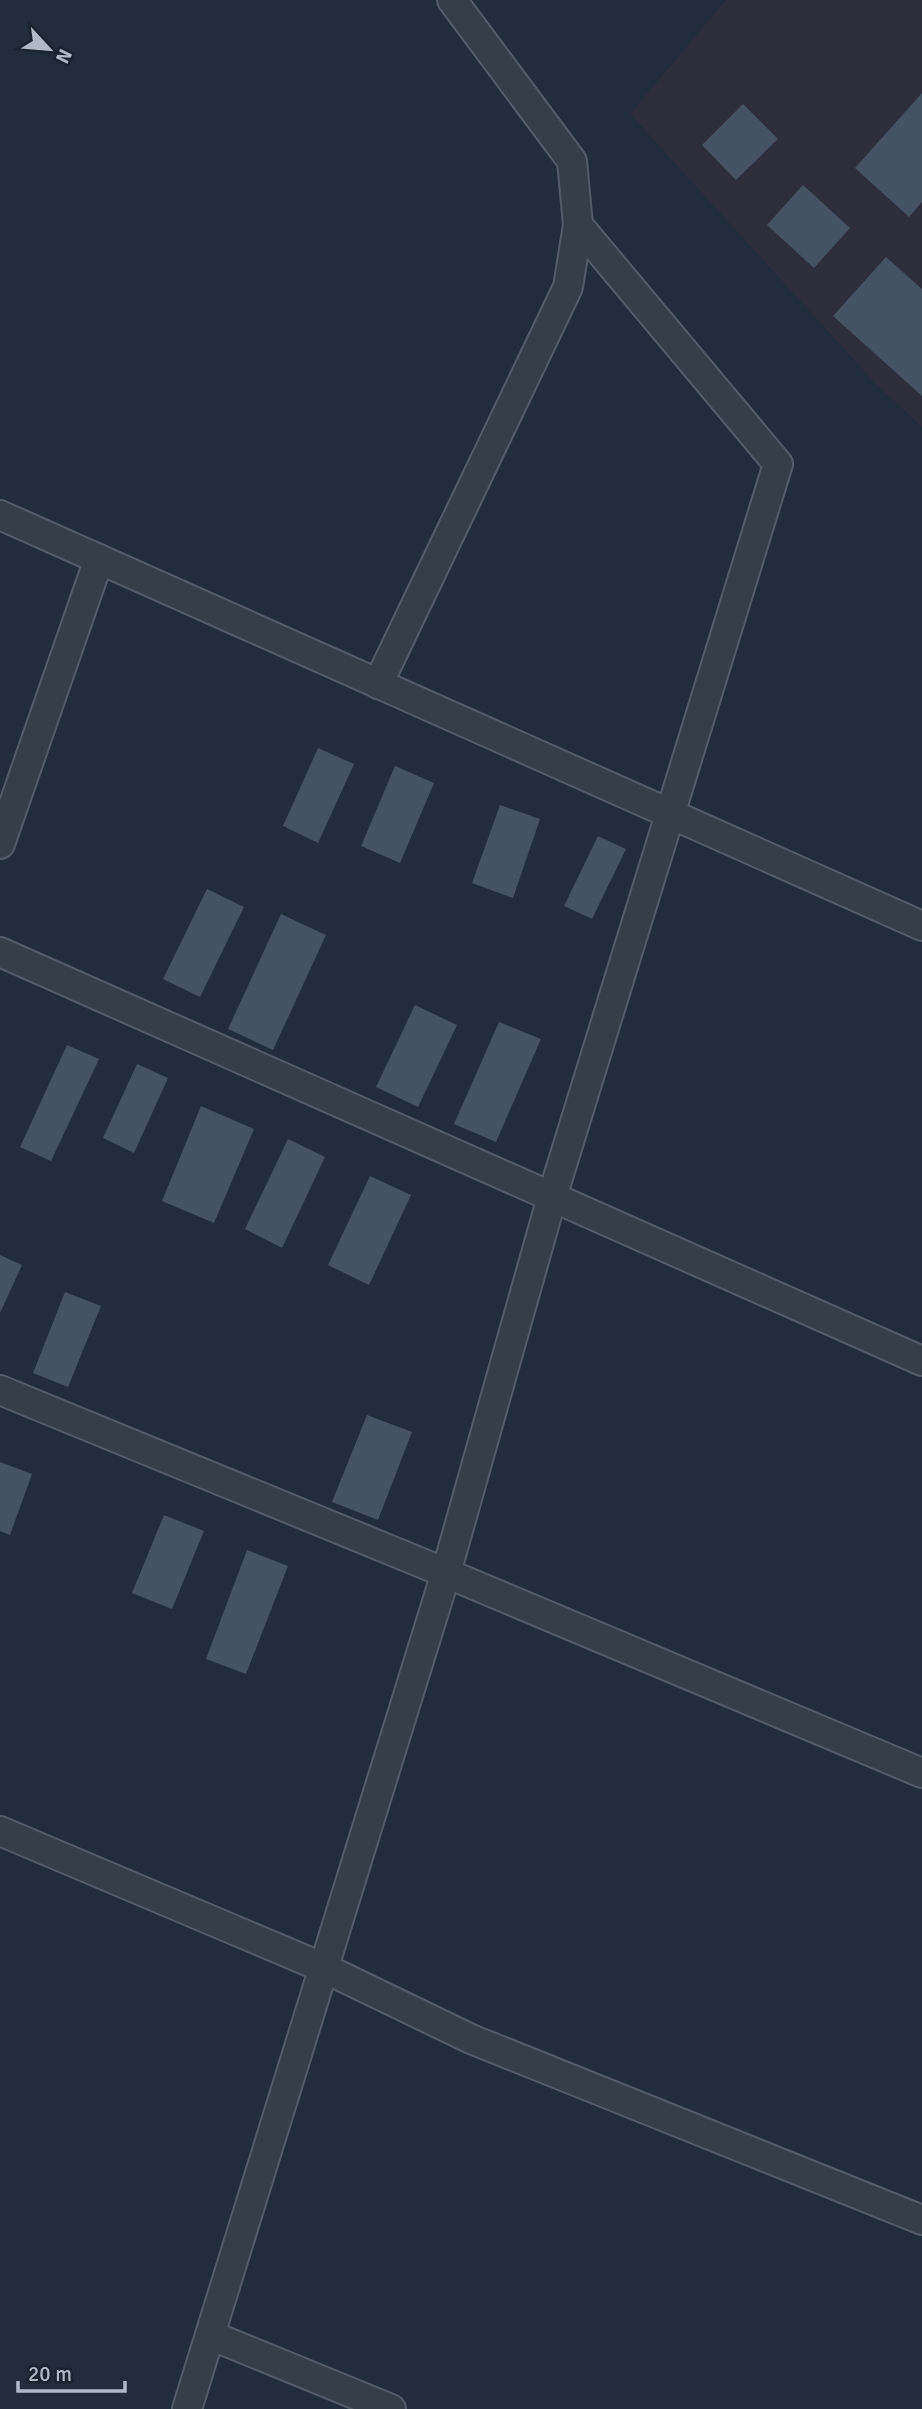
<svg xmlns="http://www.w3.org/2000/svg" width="922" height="2409" font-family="Signika,sans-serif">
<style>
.medical{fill:#2e2d3b}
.building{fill:#445261}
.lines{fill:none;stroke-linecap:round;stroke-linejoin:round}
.street-casing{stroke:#535c68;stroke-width:32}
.street{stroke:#353f4a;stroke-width:28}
</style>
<rect width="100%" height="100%" fill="#212d3a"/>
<!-- medical -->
<path class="medical" d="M726,0H922V427L876,384L630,114Z"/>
<!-- building -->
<g class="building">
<path d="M922,93V202L909,217L855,168Z"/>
<path d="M743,104L778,139L736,180L702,145Z"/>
<path d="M803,185L850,228L814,268L767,225Z"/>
<path d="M886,257L922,289V396L833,316Z"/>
<path d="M318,748L354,764L318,843L283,826Z"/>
<path d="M395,766L434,783L400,863L361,846Z"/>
<path d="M500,805L540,819L513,898L472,883Z"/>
<path d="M598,836L626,849L592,919L564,906Z"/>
<path d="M207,889L244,907L200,997L163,979Z"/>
<path d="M281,914L326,935L273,1050L228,1029Z"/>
<path d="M415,1005L457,1025L418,1107L376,1087Z"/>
<path d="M499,1022L541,1039L496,1142L454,1124Z"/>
<path d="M67,1045L99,1059L51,1161L20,1147Z"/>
<path d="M137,1064L168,1078L134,1153L103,1138Z"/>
<path d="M201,1106L254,1129L214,1223L162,1201Z"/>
<path d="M288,1139L325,1157L282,1248L245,1229Z"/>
<path d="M370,1176L411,1195L369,1285L328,1265Z"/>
<path d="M0,1255L22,1265L0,1313Z"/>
<path d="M65,1292L101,1306L68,1387L33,1373Z"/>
<path d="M367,1415L412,1432L378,1520L332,1502Z"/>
<path d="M0,1462L32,1474L10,1535L0,1531Z"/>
<path d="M164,1515L204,1531L172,1609L132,1593Z"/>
<path d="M247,1550L288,1566L246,1674L206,1659Z"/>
</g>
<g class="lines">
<defs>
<g id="street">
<path d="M0,515L922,926"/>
<path d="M378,684L568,287L578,225L572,161L452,0"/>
<path d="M0,844L99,559"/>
<path d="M0,952L922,1361"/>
<path d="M0,1390L446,1573L922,1773"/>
<path d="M0,1831L324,1968L471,2039L922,2220"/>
<path d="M210,2335L391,2409"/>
<path d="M187,2409L446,1573L552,1197L778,464L578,225"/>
</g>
</defs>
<!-- street casing -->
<use href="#street" class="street-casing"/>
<!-- street -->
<use href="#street" class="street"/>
</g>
<!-- north arrow -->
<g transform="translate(49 49) rotate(116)" stroke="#1a242f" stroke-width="5" paint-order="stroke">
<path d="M0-5L12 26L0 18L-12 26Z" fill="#b0b9c6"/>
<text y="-10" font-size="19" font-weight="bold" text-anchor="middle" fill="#b0b9c6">N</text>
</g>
<!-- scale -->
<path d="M18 2381v10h107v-10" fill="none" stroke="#b0b9c6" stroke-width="3.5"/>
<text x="28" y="2381" font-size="21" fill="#b0b9c6" stroke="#1a242f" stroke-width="5" paint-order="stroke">20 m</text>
</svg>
